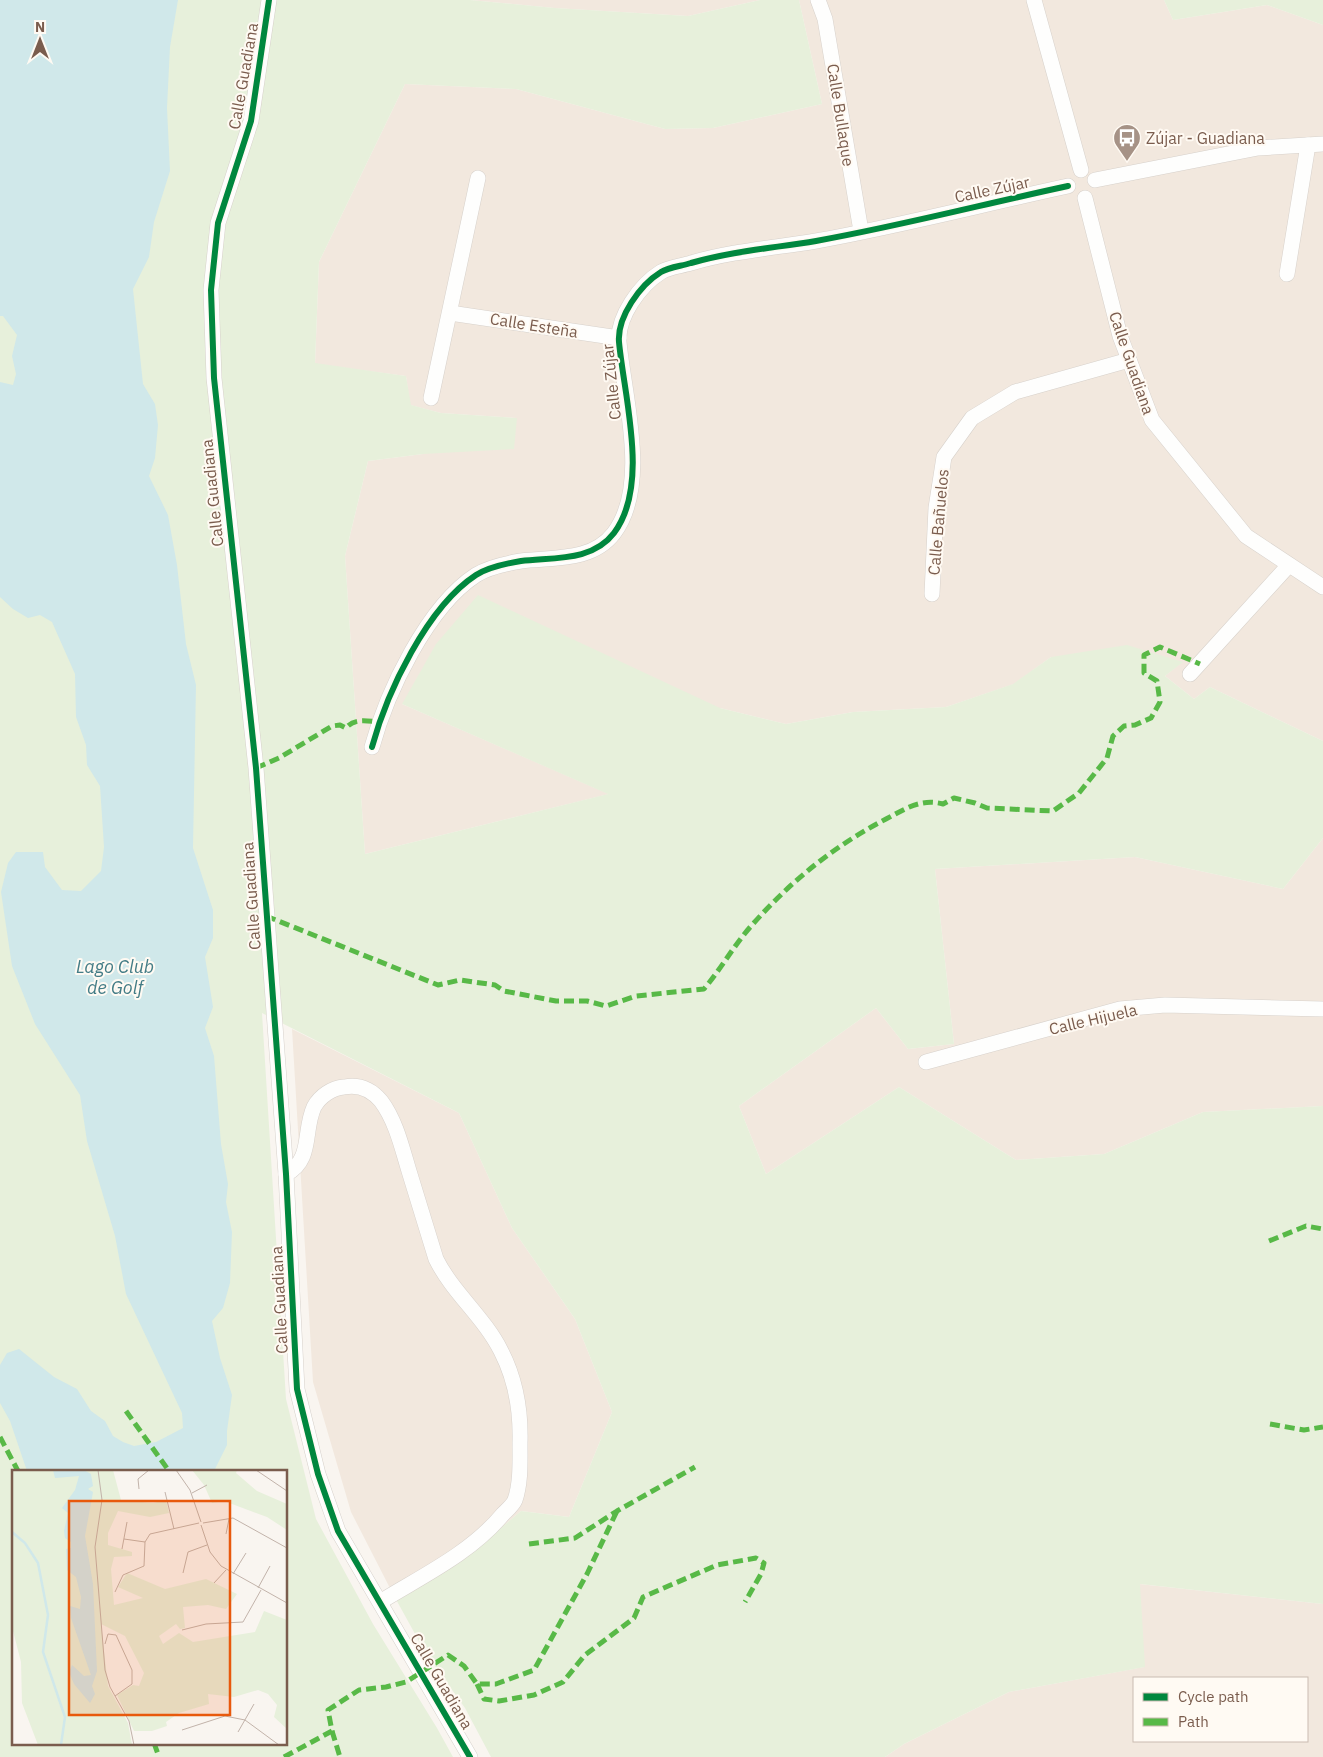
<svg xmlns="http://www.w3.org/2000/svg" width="1323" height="1757" font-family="'IBM Plex Sans',sans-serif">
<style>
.residential{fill:#f2e8de;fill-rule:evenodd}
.green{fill:#e7f0db;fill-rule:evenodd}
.water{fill:#d0e8ea}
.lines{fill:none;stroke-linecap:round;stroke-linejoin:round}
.street-casing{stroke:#d7d1cb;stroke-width:16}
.street{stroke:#fefefd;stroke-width:15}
.quiet{stroke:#58b947;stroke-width:5;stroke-dasharray:10 5;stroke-linecap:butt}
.cycleway-casing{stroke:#fffaf3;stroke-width:9}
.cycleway{stroke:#00873e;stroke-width:6}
.labels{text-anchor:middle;stroke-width:4;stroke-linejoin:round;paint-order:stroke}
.street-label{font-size:16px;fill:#7a5c4d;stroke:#fffaf3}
.poi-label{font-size:16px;fill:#7a5c4d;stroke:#fffaf3;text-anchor:start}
.water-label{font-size:18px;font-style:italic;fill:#437c86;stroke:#fffaf3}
.inset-river{fill:none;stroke:#d0e8ea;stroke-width:2.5}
.inset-road{fill:none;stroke:#c2b3aa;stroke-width:1}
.view{fill:#e8590c;fill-opacity:0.15;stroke:#e8590c;stroke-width:2.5}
.inset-edge{fill:none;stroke:#7a5c4d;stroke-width:2.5}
</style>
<rect width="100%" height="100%" fill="#f9f5f0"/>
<!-- residential -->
<g class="residential">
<path d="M470,0H760L688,16L554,8Z"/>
<path d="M799,0H1164L1173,20L1267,5L1323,25V741L1210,687L1194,699L1165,676L1182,662L1051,657L1014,684L946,707L853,712L786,724L720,708L402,704L609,794L365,854L345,556L368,461L423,454L517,418L441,413L410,405L406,376L315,364L319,262L405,84L516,89L665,129L713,128L822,104Z"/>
<path d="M1323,838V1106L1203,1112L1104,1154L1016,1160L899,1087L766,1174L739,1106L876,1008L908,1049L954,1044L935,869L1135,857L1283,889Z"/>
<path d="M292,1029L459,1113L512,1228L575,1319L612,1412L569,1517L521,1511L475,1550L393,1594L351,1512L313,1382Z"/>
<path d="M1139,1584L1323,1604V1757H885L904,1744L1009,1692L1144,1667ZM1134,1678H1307V1741H1134Z"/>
</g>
<!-- green -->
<g class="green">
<path d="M0,0H470L555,8L688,16L760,0H799L822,104L713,128L665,129L516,89L405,84L319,262L315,363L406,376L411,405L441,413L517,418L514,449L423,454L368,461L345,556L365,854L608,794L402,704L436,644L478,595L720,708L786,724L853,712L946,707L1013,684L1051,657L1127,645L1183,662L1165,676L1194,699L1210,687L1323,741V838L1283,889L1135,857L935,869L954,1044L908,1049L876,1008L739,1106L766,1174L899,1087L1016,1160L1104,1154L1203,1112L1323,1106V1604L1140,1584L1145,1667L1009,1692L904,1744L885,1757H491L465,1708L425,1652L393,1594L475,1550L521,1511L569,1517L612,1412L575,1319L512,1228L459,1113L262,1013L286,1399L316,1519L373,1624L437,1728L453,1757H0ZM14,1471H286V1743H14Z"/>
<path d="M1164,0H1323V25L1267,5L1173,20Z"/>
</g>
<!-- water -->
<path class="water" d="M0,0H178L170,47L167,108L170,171L154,222L149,257L133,289L143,384L155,404L158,425L155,458L149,476L168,515L177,565L186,644L196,685L193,848L213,910V938L205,957L213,1007L205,1028L214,1056L221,1144L228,1184L226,1202L232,1232L230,1283L223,1308L212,1321L220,1358L232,1395L227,1431V1445L214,1471H27L10,1421L0,1403V1365L7,1353L19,1349L54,1377L77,1389L91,1411L105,1421L113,1436L123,1442L134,1446L156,1442L183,1428L182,1413L126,1294L115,1236L87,1141L80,1095L35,1024L12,966L1,892L8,863L16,852H43L45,867L62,890L81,891L101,871L104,847L100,786L87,765L86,745L76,717L75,674L52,622L40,615L28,618L13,609L0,597V382L13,385L16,374L12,356L17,335L3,316H0Z"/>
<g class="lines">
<defs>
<g id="street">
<path d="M269,0L251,121L218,223L211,290L214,378L256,768L286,1174L297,1389L318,1474L338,1531L470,1757"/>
<path d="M818,0L825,19L861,231"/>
<path d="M1034,0L1081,170"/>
<path d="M1095,180L1258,148L1323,144"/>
<path d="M1085,198L1120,336L1152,420L1246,536L1323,587"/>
<path d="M1287,274L1308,145"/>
<path d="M450,313L619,338"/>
<path d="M431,398L478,178"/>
<path d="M932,594L936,508L944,457L972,418L1015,392L1129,360"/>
<path d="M1190,674L1289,565"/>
<path d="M372,747C387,692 427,607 476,575C487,568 509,563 521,561C553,557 592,562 614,533C650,485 624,397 619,342C617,317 640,285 661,272C669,267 682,266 691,263C732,251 774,248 816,241C900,226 984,204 1068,186"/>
<path d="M926,1062L1120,1009L1165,1005L1323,1009"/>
<path d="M286,1174C313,1160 303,1131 314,1107C320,1096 332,1088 344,1087C359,1084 371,1089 381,1101C396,1121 402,1148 409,1171C418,1200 427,1229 436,1259C453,1293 484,1317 501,1351C516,1380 521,1411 520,1443C520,1461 521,1483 515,1500C513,1505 507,1510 503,1514C471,1553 422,1576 380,1602"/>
</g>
</defs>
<!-- street casing -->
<use href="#street" class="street-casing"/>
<!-- street -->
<use href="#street" class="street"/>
<!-- quiet -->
<g class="quiet">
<path d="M256,768L279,758L332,726L340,725L346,728C354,718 367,721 379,722"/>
<path d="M266,916L438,985L460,980L495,985L504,991L556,1001H587L606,1006L636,996L704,989C721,969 734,945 752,925C791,881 834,846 886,819C905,809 921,798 943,804L954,798L975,803L987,808L1053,811L1079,793L1107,758L1113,736L1124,726L1135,725L1151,718L1160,702L1157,681L1144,673V655L1160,647L1200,664"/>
<path d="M1269,1241L1306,1226L1323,1229"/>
<path d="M126,1411L169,1471"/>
<path d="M1270,1424L1304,1430L1323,1427"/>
<path d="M0,1437L18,1471"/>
<path d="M529,1544L575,1538L617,1511L695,1467"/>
<path d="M477,1684L484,1699L499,1701L534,1695L563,1682L585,1655L634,1618L643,1597L717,1565L756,1558L764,1563L761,1574L745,1602"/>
<path d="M332,1731L340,1757"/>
<path d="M154,1743L159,1757"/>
<path d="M284,1757L332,1731L328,1710L359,1690L386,1687L406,1682L448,1655L464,1666L477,1684H496L534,1670L587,1574L617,1511"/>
</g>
<defs>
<g id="cycleway">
<path d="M269,0L251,121L218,223L211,290L214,378L256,768L286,1174L297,1389L318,1474L338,1531L470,1757"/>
<path d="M372,747C387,692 427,607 476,575C487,568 509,563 521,561C553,557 592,562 614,533C650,485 624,397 619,342C617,317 640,285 661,272C669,267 682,266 691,263C732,251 774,248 816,241C900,226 984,204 1068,186"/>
</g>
</defs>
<!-- cycleway casing -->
<use href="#cycleway" class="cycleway-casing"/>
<!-- cycleway -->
<use href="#cycleway" class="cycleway"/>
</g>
<!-- icons -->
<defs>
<symbol id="bus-pin" viewBox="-11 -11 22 30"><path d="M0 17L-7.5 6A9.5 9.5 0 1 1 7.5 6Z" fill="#a69286" stroke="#fffaf3"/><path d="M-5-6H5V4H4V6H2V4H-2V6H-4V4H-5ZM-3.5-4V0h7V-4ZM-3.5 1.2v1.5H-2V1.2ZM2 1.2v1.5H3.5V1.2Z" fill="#fff"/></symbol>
</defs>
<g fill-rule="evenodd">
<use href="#bus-pin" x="1111" y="122" width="32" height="43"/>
</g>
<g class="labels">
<!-- street labels -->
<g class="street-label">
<text transform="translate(243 76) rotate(-80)" y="6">Calle Guadiana</text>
<text transform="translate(841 115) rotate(81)" y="6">Calle Bullaque</text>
<text transform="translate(992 189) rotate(-12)" y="6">Calle Zújar</text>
<text transform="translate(534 325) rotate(9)" y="6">Calle Esteña</text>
<text transform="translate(1132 363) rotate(71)" y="6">Calle Guadiana</text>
<text transform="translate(611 382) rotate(-96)" y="6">Calle Zújar</text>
<text transform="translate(212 493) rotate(-96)" y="6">Calle Guadiana</text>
<text transform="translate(938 522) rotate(-85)" y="6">Calle Bañuelos</text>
<text transform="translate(251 896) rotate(-94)" y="6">Calle Guadiana</text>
<text transform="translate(1093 1019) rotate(-13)" y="6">Calle Hijuela</text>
<text transform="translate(279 1300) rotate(-93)" y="6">Calle Guadiana</text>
<text transform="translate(442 1681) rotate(60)" y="6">Calle Guadiana</text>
</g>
<!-- poi labels -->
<g class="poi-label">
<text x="1146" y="144">Zújar - Guadiana</text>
</g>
<!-- water labels -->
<g class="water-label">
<text x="115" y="973">Lago Club<tspan x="115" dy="21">de Golf</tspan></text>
</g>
</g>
<!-- overview -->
<g transform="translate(12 1470)">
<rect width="275" height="275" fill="#f9f5f0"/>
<path d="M0,0H101L109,30L141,33L154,30L157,43L138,47L106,41L96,63V75L120,82V86L102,87L99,99L102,135L131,128L106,117L115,103L153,119L194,109L225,124L214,139L196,135L171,137L173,158L168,159L164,154L147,166L151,174L167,163L181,172L243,162L252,141L275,150V259L262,247L265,235L256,224L246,220L222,227L196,224L197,234L167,243L154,252L155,256L140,261H122L105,225L121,215L127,216L132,203L113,166L89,154L96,216L116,253L120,275H26L10,233L9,192L0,157ZM180,0H225L224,3L245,21L275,34V60L255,47L212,31L200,33L192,15Z" fill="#e7f0db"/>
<path d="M41,0H72L79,4L81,16L76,19L81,22L73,66L81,114L85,201L80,216L83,224L78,233L62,214L57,202L60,195L72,206L79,205L59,148L58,136L68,139L69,127L64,107L55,100L54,79L59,78V72L53,68L52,61L56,43L50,38L63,20L67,6L43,8Z" fill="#d0e8ea"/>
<path class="inset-river" d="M0,62L13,73L26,93L36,145L31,182L53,247L49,275"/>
<path class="inset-road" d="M86,0L90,30L83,77L93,200L98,217L117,251L122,275M164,0L178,20L189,52M244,0L275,21M127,19L126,9L137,0M153,22L162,59M180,23L195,15M191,53L221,48L275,78M189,55L198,82L209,96L275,133M214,64L217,49M112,69L133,72M110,79L115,52M171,103L176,82L195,75M221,104L234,83M202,113L214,100M246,118L258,96M103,122L111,105L132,96L133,72L138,64L187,53M170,160L194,154L231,152L249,120M93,174L96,164L104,165L120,200V214L103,226M170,260L213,246L233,250L267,275M226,262L242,234"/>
<path class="view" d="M57,31H218V245H57Z"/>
<rect width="275" height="275" class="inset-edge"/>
</g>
<!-- legend -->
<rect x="1133" y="1677" width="175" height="65" fill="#fffaf3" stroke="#cabbb1"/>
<rect x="1143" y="1693" width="25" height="8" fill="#00873e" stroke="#cabbb1"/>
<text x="1178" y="1702" font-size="15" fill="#7a5c4d">Cycle path</text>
<rect x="1143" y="1718" width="25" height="8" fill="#58b947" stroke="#cabbb1"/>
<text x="1178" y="1727" font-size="15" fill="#7a5c4d">Path</text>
<!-- north arrow -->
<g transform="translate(40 40)" stroke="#fffaf3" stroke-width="4" paint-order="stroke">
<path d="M0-4L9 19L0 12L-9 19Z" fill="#7a5c4d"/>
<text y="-8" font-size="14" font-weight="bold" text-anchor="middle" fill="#7a5c4d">N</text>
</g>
</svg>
